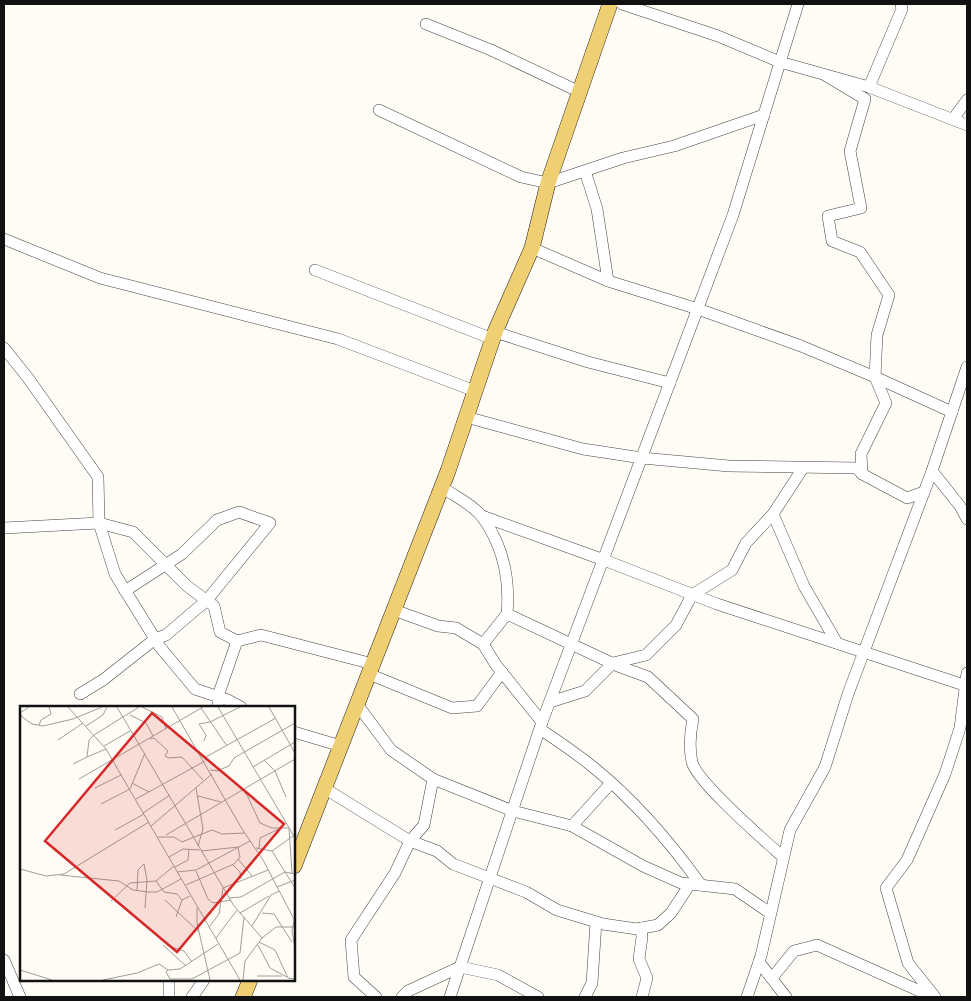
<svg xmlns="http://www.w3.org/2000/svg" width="971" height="1001" font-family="Georgia,serif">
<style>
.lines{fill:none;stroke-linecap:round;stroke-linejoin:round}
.minor-casing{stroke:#444;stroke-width:12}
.major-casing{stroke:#222;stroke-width:16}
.minor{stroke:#fff;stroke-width:11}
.major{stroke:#f0cf73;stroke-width:15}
.inset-road{fill:none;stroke:#9f9e9a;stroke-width:1}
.view{fill:#d62828;fill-opacity:0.15;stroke:#d62828;stroke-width:2.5}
.inset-edge{fill:none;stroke:#111;stroke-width:2.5}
</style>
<rect width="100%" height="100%" fill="#fefcf5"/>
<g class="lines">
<defs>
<g id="minor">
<path d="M622,4L718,36L780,62L869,87L967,125"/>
<path d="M426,24L491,50L580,92"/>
<path d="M825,75L865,99L850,151L861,208L828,216L832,241L860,252L889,295L877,335L875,377L886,403L861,454L862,474"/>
<path d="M869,87L902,9L901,4"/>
<path d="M379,110L521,177L548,183L623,158L674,146L764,115"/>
<path d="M953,119L967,100"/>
<path d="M585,171L597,209L608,281"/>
<path d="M4,239L100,278L338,339L475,391"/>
<path d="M532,248L608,281L698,309L801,346L875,377L952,412"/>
<path d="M315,270L493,339"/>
<path d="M495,332L588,362L670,383"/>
<path d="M4,348L28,378L98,477L99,523L115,574L160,647L195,689L228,700L241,707"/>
<path d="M466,417L583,449L642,458L729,466L857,468L862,474L907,498L924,492"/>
<path d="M932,471L960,506L967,519"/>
<path d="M442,487C454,496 474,505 483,518C503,546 510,580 507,614L618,666L648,677L693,719C690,733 689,748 692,762C697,782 765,841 783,857"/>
<path d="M773,514L804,586L837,643"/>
<path d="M482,516L604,560L717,604L967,686"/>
<path d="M4,528L99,523L133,532L187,586L214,606L220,632L237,641L261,635L373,664"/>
<path d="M394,610L438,626L456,628L483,644L496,665L542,722"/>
<path d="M483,644L507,614"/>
<path d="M369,674L452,708L477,706L502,672"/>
<path d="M80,694L103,680L155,639L166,635L207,600L270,523L239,512L217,520L182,554L125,591"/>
<path d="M550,702L585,691L613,663L646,655L676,625L692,595L732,570L746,543L773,514L803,468"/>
<path d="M357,704L391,750L433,779L513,811L572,826L643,866L681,883L735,889L770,913"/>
<path d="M218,707V696L237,641"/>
<path d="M540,729C558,741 576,753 593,767C634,800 670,842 701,885"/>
<path d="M294,732L341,746"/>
<path d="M324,788L410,841L437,851L453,864L526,892L557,910L603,924L637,929L658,925L671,913L690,884"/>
<path d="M572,826L611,783"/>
<path d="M641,928L642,937L639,959L647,978L642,997"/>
<path d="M4,960L20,997"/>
<path d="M759,962L786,997"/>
<path d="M772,978L794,951L817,945L933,997"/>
<path d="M169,997V980"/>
<path d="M192,997L204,980"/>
<path d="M376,997L354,977L351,940L395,873L410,841L424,825L433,779"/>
<path d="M402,997L408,991L460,967L498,975L538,997"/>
<path d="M450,997L542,722L733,215L798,4"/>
<path d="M585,997L592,983L596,922"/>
<path d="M747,997L761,956L790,830L825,767L848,694L932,471L967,367"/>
<path d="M935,997L908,963L886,888L907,860L945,774L960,728L967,673"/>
</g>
<g id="major">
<path d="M294,866L448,471L495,332L532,248L548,183L610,4"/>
<path d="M243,997L250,980"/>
</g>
</defs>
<!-- minor casing -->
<use href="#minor" class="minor-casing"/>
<!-- major casing -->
<use href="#major" class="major-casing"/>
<!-- minor -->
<use href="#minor" class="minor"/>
<!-- major -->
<use href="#major" class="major"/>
</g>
<!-- overview -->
<g transform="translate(20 706)">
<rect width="275" height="275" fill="#fefcf5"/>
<path class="inset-road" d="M9,1L0,7L2,11L12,18L23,20L53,13L82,1M48,1L86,43L220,274M97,1L214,200L242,232M122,1L142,11L146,23M152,1L222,123L243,154L275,215M198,1L275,132M249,1L275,47M181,2L207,40M110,9L126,17L133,30M19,19L21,14L31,8L29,1M66,20L83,9L87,1M130,33L134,32L148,45L145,50L149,52L162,51L183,74M38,34L63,17M184,35L186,29L179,18L190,16L220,1M84,40L110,25M67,51L86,43M184,52L256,12M244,54L255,65L266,91M53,58L67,51L69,34L74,29L119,1M233,61L275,36M190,64L202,65L215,76L227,89L240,117L252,122H269L272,167M199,64L209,60L214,52L275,17M59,73L183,1M112,77L129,86M75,82L101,69M176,82L183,123L178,140M178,90L201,96M116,93L185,55M81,98L110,83L125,47M123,107L150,89M131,120L192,68M95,124L124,108M146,129L275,53M138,131H154L162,136L192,124L202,128L225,127M236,142L252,145L275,182M239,142L240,132L259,123M181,145L219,141M252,145L273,130M149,151L163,143L180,144M218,153L232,170M213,159L220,166L221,173M155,161L168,154L169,143M0,163L26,170L44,168L129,116M176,165L188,193L193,197L211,194M157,166L176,164L230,135M40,169L99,175L113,184L128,186H137L161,173M136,175L144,186L157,188L162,194M166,179L214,158L220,151L218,142M257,181L275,174M117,184L118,164L124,158L127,174L125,202M209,192L221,191L265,166L275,168M145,194L179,226M91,195L110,177L136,175L154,160M177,202V217L190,274M220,207L249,190M242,207L254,208L272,236M156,211L162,194L170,190M275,211L272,224L275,243M232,220L251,189L259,185M189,221L199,208L203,182L248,164M196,232L217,204M239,236L255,244L268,272L275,273M143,239L166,260M238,239L250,262L267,271M152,241L164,245L172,256M0,264L32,274M148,264L160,263L198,238M237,270H262M83,274L117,267L139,258L148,264L146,266L150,273H172L220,247L224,211M223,274L225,255L242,232L256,221H275"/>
<path class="view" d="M132,7L264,118L157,246L25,135Z"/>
<rect width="275" height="275" class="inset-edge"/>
</g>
<!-- border -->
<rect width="971" height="1001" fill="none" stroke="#111111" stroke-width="10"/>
</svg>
